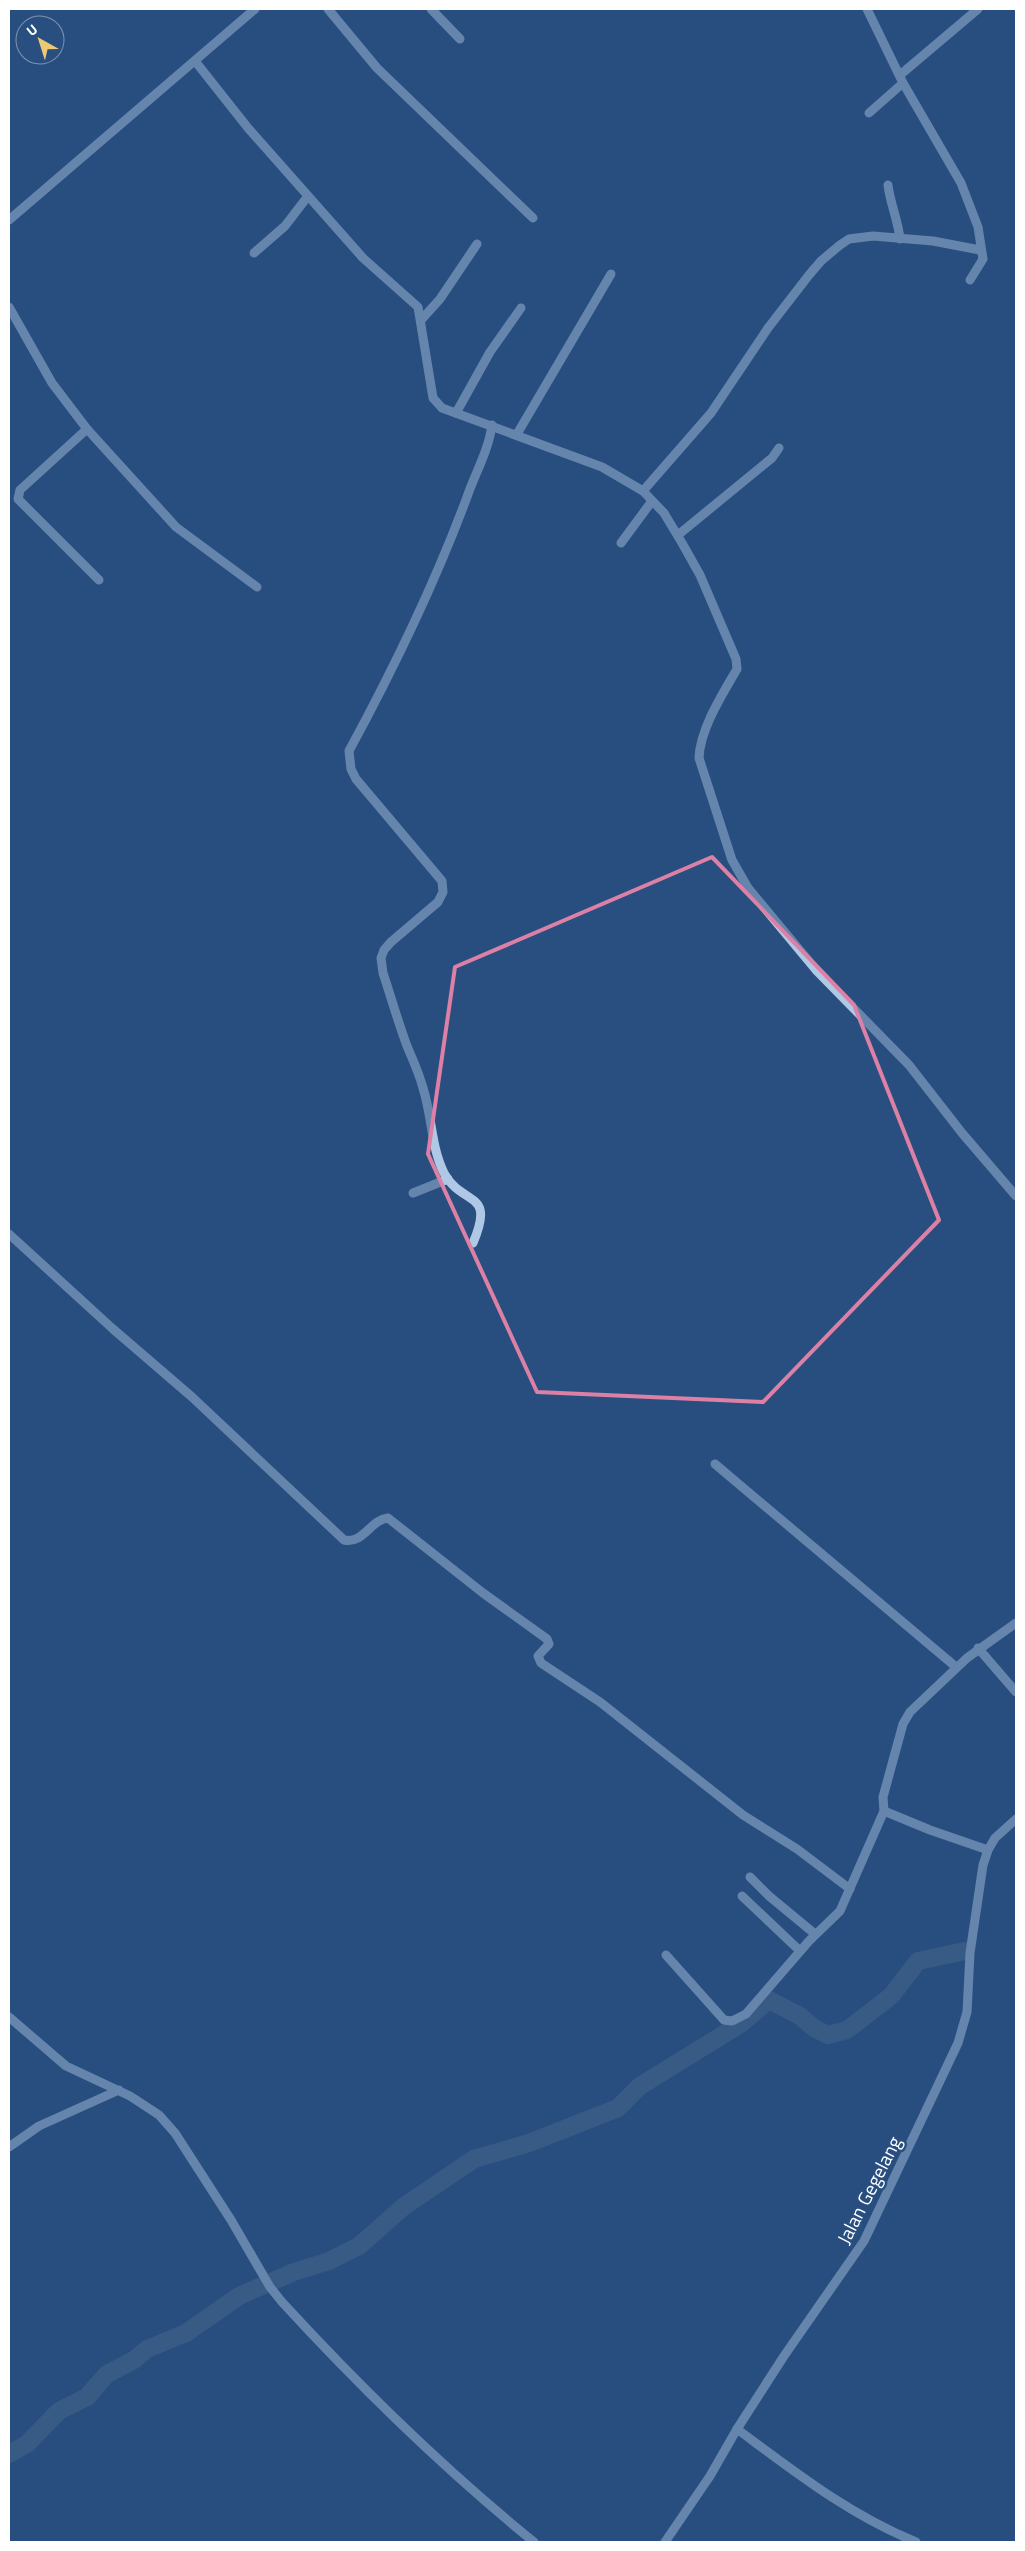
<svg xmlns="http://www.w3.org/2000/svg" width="1025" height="2551" font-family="'Titillium Web',sans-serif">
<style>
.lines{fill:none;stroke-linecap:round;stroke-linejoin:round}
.river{stroke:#4d6a8c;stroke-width:18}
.minor{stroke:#afc8e5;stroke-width:9}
.marked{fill:none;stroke:#dd80a5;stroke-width:4;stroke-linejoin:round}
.labels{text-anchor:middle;stroke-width:5;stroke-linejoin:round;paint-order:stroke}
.street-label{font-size:19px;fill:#fff;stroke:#284f7f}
</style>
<rect width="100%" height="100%" fill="#284f7f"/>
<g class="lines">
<!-- river -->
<path class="river" d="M9,2454L27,2444L59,2411L87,2397L107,2374L134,2360L147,2349L186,2333L239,2296L294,2272L329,2261L359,2246L403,2207L474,2159L529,2143L618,2108L640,2086L742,2023L769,2000L800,2016L814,2028L828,2035L847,2030L891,1996L918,1961L965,1951"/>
<!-- minor -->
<g class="minor">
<path d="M328,9L377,68L533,218"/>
<path d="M431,9L460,39"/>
<path d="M867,9L903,83L961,183L978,227L983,259L970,280"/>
<path d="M195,61L248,128L363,258L418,307L433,398L442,408L602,467L643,491L664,513L682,543L700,575L736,659L737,669C722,695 700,729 699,758L732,860L748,888L817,971L909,1065L962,1133L1016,1196"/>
<path d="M900,75L978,9"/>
<path d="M869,113L903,83"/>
<path d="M888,185C890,203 898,220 900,239"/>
<path d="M9,220L255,9"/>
<path d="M254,253L285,226L308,196"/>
<path d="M9,307L52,383L87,429L176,527L257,587"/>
<path d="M422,319L440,299L477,244"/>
<path d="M456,413L490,352L521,308"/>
<path d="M87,429L20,490L18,499L99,580"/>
<path d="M517,434L611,274"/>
<path d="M643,491L711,413L768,328L809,275L821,261L840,245L849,239L873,236L933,241L980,250"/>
<path d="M678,535L772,458L779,448"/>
<path d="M621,543L652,501"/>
<path d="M413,1193L448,1179"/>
<path d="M9,1234L113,1329L192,1397L344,1540C364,1544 370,1520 388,1518L483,1593L547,1639L549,1644L538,1656L541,1663L600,1702L743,1815L797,1849L850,1889"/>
<path d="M473,1243C496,1189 462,1207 444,1173C431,1147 432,1116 423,1088C419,1073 413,1060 407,1046C398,1022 391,997 383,973L381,958L384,950L391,942L438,902L443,892L442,881L356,779L351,769L349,751C394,668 434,586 467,497C475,474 489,449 492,425"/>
<path d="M715,1464L956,1667"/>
<path d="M978,1648L1016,1692"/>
<path d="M884,1811L930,1830L988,1850"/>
<path d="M750,1877L769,1896L815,1934"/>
<path d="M742,1896L800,1951"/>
<path d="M666,1955L724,2020L732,2021L746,2014L809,1941L840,1911L884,1811L883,1797L903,1724L910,1712L967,1658L1016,1623"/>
<path d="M9,2017L66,2066L130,2096L159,2115L175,2133L231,2220L270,2287L282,2302C361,2388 444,2469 534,2542"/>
<path d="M9,2147L39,2126L119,2090"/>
<path d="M737,2429C795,2472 848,2514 916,2542"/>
<path d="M665,2542L710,2476L737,2429L784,2356L864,2241L958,2043L967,2012L970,1953L983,1865L988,1850L995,1838L1016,1819"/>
</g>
</g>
<!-- marked area -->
<path d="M0 0H1025V2551H0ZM712,857L854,1005L939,1220L763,1402L537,1392L428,1154L455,967Z" fill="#284f7f" fill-opacity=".55" fill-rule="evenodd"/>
<path class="marked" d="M712,857L854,1005L939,1220L763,1402L537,1392L428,1154L455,967Z"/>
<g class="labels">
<!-- street labels -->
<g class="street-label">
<text transform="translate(869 2190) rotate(-63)" y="7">Jalan Gegelang</text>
</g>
</g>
<!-- border -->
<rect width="1025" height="2551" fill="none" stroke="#ffffff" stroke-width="20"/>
<!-- north arrow -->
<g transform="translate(40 40) rotate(321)"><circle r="24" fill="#284f7f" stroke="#7e95b2"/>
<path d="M0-4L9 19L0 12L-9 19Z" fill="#edc975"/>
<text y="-8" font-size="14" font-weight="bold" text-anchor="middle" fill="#ffffff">U</text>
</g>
</svg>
